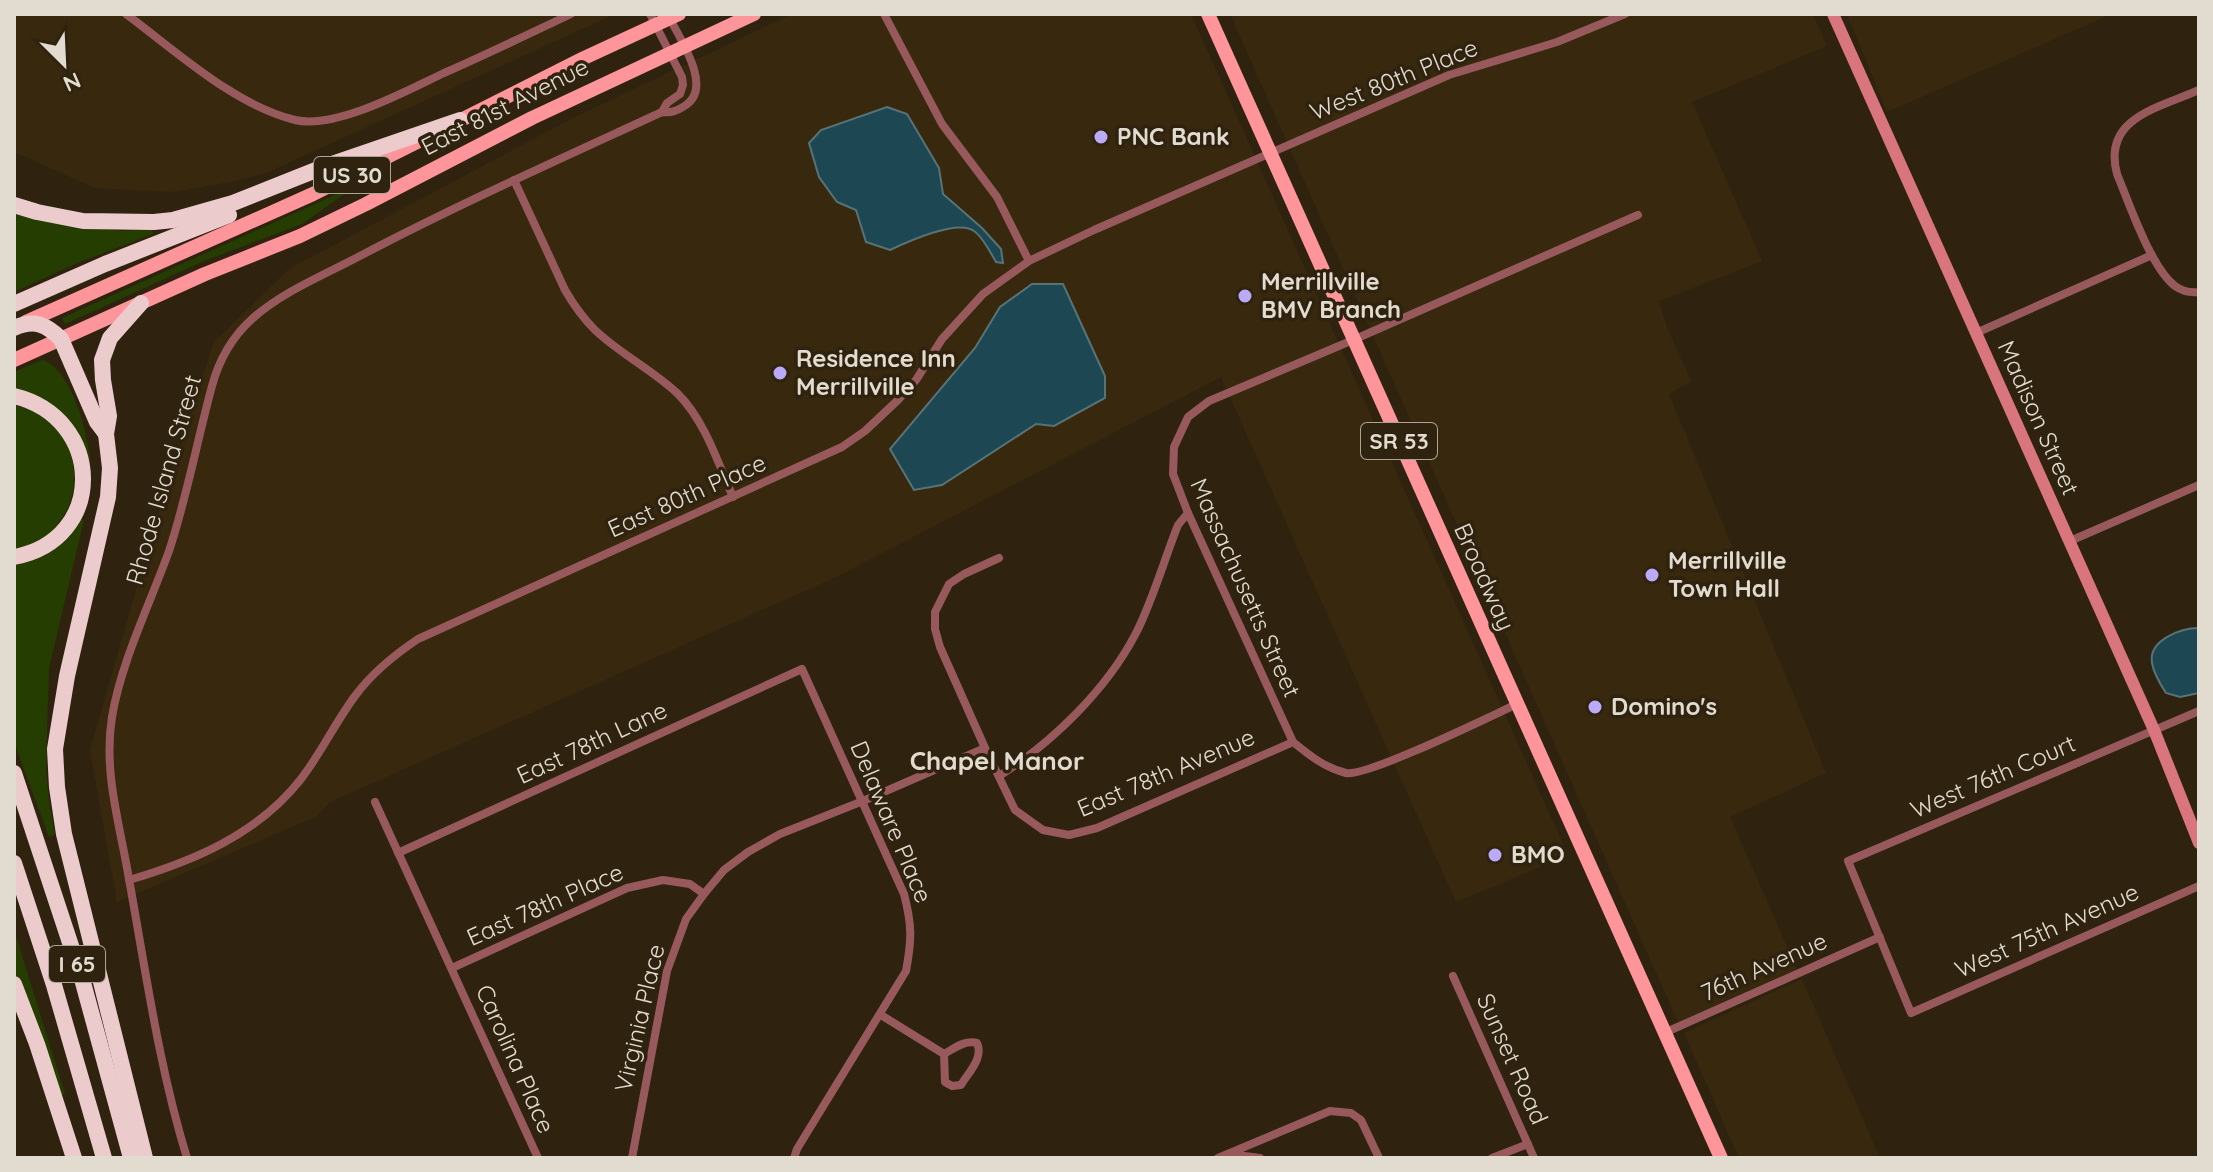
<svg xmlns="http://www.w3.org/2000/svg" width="2213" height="1172" font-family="Quicksand,sans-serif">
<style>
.built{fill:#38290e}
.green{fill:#253d00}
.water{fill:#1d4752;stroke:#587378;stroke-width:2}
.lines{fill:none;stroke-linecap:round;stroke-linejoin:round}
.street{stroke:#98595d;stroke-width:8}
.secondary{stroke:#d9757c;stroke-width:12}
.primary{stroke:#fd959b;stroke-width:14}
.highway{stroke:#eccbcc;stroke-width:16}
.poi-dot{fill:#baaaf7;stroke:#2f2310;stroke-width:3}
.labels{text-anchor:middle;stroke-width:7;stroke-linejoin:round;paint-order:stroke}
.shield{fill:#2f2310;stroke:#aca496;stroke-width:2}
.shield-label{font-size:22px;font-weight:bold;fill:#e2dbcf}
.street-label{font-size:24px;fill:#e2dbcf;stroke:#2f2310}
.poi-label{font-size:24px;font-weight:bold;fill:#e2dbcf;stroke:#2f2310;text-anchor:start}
.neighbourhood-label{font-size:26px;font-weight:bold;fill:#e2dbcf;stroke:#2f2310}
</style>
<rect width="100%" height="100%" fill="#2f2310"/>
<!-- built -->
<g class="built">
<path d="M14,14H615L266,173L236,181L172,192L95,188L14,152Z"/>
<path d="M792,14H1191L1568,855L1456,902L1221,377L834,578L330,802L317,816L117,902L90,750L151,538L214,342L289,269L571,119Z"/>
<path d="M1230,14H1813L1827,46L1692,102L1762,261L1659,301L1667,327L1691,381L1669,394L1826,773L1730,817L1797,969L1678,1022Z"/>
<path d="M1847,14H2112L1887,112Z"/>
<path d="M1802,979L1880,1158H1739L1684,1033Z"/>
</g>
<!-- green -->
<g class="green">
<path d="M357,185L302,224L204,261L65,324L62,318Z"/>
<path d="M14,211L72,225L121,231L152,228L153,234L75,264L14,292Z"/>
<path d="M42,360C73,369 87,434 91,463C75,418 60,403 14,391V372Z"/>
<path d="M14,405C74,414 93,488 53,530C42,541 28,545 14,549Z"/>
<path d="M79,519L84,520L49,668L46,768L49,802L55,835L49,837L14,742V562Z"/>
<path d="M14,930L65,1094L59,1096L46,1055L14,969Z"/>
</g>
<!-- water -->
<g class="water">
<path d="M887,107L907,114L939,168L943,194L982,228L1001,249L1003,263L996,262C990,252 983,237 974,231C957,219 907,242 890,250L866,242L856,210L837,202L819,177L809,143L821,130Z"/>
<path d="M1032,284H1063L1105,376V398L1054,426L1036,424L942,485L914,490L890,449L975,348L1000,307Z"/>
<path d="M2199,628V693L2180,697L2166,693C2160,684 2154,674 2152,663C2148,640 2181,628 2199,628Z"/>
</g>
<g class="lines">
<!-- street -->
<g class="street">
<path d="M126,14C176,51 234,105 295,120C335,130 408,90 444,73C487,54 529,34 571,14"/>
<path d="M650,14L682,77L683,85L680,94L667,103L662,112"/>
<path d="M884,14L942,124L997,197L1029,261"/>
<path d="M2199,90C2158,108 2102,118 2117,174C2129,203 2151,268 2175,286C2182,291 2191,293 2199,292"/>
<path d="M514,180L565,290C573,304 583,318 595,330C620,354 653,370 678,394C705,421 718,463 733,497"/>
<path d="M1976,333L2152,255"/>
<path d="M2070,541L2199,485"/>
<path d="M999,558L964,574L949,584L935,612V629L940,647L985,748L1015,810L1043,830L1069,835L1097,828L1293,742C1309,755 1325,768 1346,773C1367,777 1489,717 1517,704"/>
<path d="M2199,711L1848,861L1911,1013L2199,886"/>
<path d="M1293,742L1188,513L1173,474L1174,447L1188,417L1209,401L1353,340L1638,215"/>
<path d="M999,776C1052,743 1106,690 1135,635C1152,603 1164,560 1178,525L1188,513"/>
<path d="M375,802L538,1158"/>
<path d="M398,853L802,669L904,894C912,925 912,939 906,971L797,1149L794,1158"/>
<path d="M129,880C194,861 258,834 301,779C321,753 335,723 355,696C372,673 394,655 418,639L842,447L865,431L898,400L916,380L942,339L983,294L1029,261L1094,230L1449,75L1557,42L1625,14"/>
<path d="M452,968L627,888L663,880L690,884L704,894L724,870L748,852L780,834L863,801L985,748"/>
<path d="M1453,976L1534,1158"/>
<path d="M881,1015L944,1054L945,1082L952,1086L961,1085C968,1073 984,1058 977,1043C964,1040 955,1048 944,1054"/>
<path d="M1664,1033L1880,937"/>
<path d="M1229,1154L1260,1158"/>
<path d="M187,1158C159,1067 146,973 129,879C120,825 103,772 112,717C121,662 150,604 169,551C187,497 197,441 212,386C219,360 232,337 252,319C282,292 322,276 358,257C457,205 560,159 662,112C672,113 677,111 686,105C713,87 680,39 669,17"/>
<path d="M632,1158L667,971L686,919L704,894"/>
<path d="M1218,1158L1330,1111L1351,1113L1361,1120L1379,1158"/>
<path d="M1492,1158L1528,1144"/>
</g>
<!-- secondary -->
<path class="secondary" d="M1833,14L2154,730L2199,843"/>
<!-- primary -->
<g class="primary">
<path d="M1208,14L1721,1158"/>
<path d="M451,125L584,58L679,14"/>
<path d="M26,322L313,194L429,136"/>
<path d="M14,360L205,274L300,236L366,204L532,118L754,14"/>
</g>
<!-- highway -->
<g class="highway">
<path d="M14,205L37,212L83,221L154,222L173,220L233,203L326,166L460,120"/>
<path d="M141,303L110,338L102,360L103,380L109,416L106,434L110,468L108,497L67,676L55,749L57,787L64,834L145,1158"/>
<path d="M14,304L105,264L229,215"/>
<path d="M14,328C34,319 46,324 61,339L97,422L106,434"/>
<path d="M14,396C105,418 107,540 14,557"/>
<path d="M14,773L82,979L131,1158"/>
<path d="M14,863L54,985L104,1158"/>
<path d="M14,984L37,1044L74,1158"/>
</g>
</g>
<!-- markers -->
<g class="poi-dot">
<circle cx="1101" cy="137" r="8"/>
<circle cx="1245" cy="296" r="8"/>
<circle cx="780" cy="373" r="8"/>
<circle cx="1652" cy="575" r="8"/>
<circle cx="1595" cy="707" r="8"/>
<circle cx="1495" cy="855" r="8"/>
</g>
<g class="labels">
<!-- shield labels -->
<g class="shield">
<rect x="314" y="157" width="76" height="36" rx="6"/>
<rect x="1361" y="423" width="76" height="36" rx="6"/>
<rect x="49" y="946" width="56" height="36" rx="6"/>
</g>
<g class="shield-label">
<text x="352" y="183">US 30</text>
<text x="1399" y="449">SR 53</text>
<text x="77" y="972">I 65</text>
</g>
<!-- street labels -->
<g class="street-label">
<text transform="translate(1394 80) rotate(-22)" y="8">West 80th Place</text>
<text transform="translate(505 107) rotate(-27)" y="8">East 81st Avenue</text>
<text transform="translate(2038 418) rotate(66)" y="8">Madison Street</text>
<text transform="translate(164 480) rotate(-74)" y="8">Rhode Island Street</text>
<text transform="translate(687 496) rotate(-24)" y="8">East 80th Place</text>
<text transform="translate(1484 577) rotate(66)" y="8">Broadway</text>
<text transform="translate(1245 588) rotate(66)" y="8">Massachusetts Street</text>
<text transform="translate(592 743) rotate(-25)" y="8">East 78th Lane</text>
<text transform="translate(1166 773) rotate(-23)" y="8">East 78th Avenue</text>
<text transform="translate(1993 777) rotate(-23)" y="8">West 76th Court</text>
<text transform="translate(891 822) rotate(67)" y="8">Delaware Place</text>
<text transform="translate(545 905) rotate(-24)" y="8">East 78th Place</text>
<text transform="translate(2047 931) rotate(-24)" y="8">West 75th Avenue</text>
<text transform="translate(1764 967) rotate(-24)" y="8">76th Avenue</text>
<text transform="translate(640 1018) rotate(-77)" y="8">Virginia Place</text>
<text transform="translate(515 1059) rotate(66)" y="8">Carolina Place</text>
<text transform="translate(1512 1059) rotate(66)" y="8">Sunset Road</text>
</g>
<!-- poi labels -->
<g class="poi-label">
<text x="1117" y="145">PNC Bank</text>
<text x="1261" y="290">Merrillville<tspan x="1261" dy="28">BMV Branch</tspan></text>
<text x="796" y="367">Residence Inn<tspan x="796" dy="28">Merrillville</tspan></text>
<text x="1668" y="569">Merrillville<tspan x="1668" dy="28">Town Hall</tspan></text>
<text x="1611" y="715">Domino's</text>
<text x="1511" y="863">BMO</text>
</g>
<!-- neighbourhood labels -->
<g class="neighbourhood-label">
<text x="997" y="770">Chapel Manor</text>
</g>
</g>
<!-- border -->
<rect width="2213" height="1172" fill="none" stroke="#e2dbcf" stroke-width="32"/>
<!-- north arrow -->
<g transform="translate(64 64) rotate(156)" stroke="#2f2310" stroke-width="6" paint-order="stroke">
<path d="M0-6L14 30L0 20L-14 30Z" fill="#e2dbcf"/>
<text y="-12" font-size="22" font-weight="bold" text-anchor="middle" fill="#e2dbcf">N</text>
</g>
</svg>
